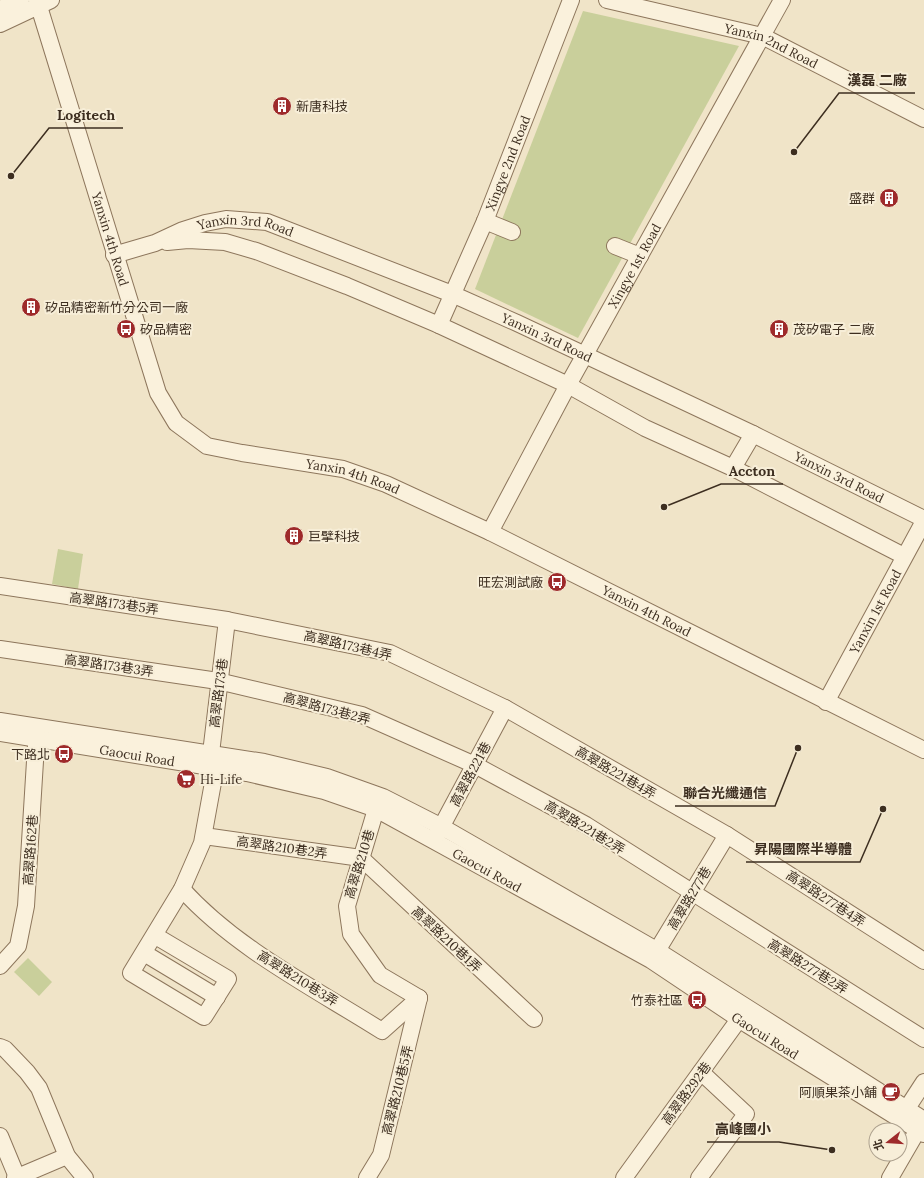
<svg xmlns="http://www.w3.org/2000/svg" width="924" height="1178" font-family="Lora,'Noto Sans TC',serif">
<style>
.green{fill:#c9cf9b}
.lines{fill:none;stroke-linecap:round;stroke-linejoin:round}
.minor-casing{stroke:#8d765c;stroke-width:18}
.minor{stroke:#faf1dc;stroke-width:16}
.labels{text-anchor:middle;stroke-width:4;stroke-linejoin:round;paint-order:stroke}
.street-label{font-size:13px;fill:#3d2e20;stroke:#f7eed8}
.poi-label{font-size:13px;fill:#3d2e20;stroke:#f7eed8;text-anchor:start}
.leader{fill:none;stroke:#3d2e20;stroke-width:1.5}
.callout-dot{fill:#3d2e20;stroke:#f7eed8;stroke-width:1.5}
.callout-label{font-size:14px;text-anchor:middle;font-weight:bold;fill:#3d2e20;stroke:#f7eed8;stroke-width:4;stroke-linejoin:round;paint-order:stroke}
</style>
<rect width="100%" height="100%" fill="#f0e4c8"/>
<!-- green -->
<g class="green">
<path d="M583,11L739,46L578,338L475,289Z"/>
<path d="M58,549L83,554L78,589L52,584Z"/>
<path d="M28,958L52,982L39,996L14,972Z"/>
</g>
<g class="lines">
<defs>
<g id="minor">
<path id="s1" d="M37,0L158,393L176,423L207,446L242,453L343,469L386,484L490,532L924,750"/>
<path id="s2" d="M607,0L762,36L924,119"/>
<path d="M0,9L21,0"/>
<path d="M0,24L51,0"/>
<path d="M485,221L512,232"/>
<path d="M167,242L188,240L225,242L256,251L347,286L439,325L568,385L645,428L733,468L904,556"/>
<path d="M615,246L640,256"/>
<path id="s3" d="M114,255L155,243L183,230L205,223L226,219L267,222L452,294L517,323L753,434L924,519"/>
<path id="s4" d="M439,325L485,221L571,0"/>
<path d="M733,468L753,434"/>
<path id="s5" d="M490,532L568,385L782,0"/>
<path d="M0,586L227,620L390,653L505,708L727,835L924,961"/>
<path d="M0,649L218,681L362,715L475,765L586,825L924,1039"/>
<path id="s6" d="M826,702L924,521"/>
<path d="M0,721L264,762L327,777L383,797L442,827L658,951L924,1120"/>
<path id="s7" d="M0,733L247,773L324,791L376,809L651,960L748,1025L924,1134"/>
<path d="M380,801L376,809L347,906L351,934L380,975L419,998"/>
<path d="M437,835L505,708"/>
<path d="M204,836L361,858L534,1019"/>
<path d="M182,889C235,948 314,988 382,1031L419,998"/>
<path d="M154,935L228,979L204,1017L131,973L182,889L202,843L216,766L211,753L227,620"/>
<path d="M144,953L217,997"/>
<path d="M652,959L727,835"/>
<path d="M0,966L18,946L26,906L37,729"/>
<path d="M0,1047L5,1049L27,1072L39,1088L67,1156L85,1178"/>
<path d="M900,1119L924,1082"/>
<path d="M0,1136L17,1177"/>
<path d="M15,1178L67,1156"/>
<path d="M367,1178L381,1155L419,998"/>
<path d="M624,1178L745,1011"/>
<path d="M699,1178L746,1114L701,1072"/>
<path d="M890,1178L923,1121"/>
</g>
</defs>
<!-- minor casing -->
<use href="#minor" class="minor-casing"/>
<!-- minor -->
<use href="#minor" class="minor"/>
</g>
<!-- icons -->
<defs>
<symbol id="building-disc" viewBox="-11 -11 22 22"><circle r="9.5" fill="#9e2a2b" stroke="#f7eed8"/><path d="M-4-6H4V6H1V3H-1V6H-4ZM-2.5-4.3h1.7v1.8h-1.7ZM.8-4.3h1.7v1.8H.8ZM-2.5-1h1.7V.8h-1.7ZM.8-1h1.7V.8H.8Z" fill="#fff"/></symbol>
<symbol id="bus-disc" viewBox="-11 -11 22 22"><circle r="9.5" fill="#9e2a2b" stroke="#f7eed8"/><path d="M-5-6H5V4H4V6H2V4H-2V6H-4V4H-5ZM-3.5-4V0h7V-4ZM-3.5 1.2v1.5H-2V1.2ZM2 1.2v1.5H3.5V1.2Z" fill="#fff"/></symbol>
<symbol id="supermarket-disc" viewBox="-11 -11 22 22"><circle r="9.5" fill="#9e2a2b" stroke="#f7eed8"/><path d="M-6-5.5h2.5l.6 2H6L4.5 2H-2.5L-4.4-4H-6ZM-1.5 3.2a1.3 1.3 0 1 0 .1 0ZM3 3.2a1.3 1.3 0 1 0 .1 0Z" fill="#fff"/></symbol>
<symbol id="cafe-disc" viewBox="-11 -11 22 22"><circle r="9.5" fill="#9e2a2b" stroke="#f7eed8"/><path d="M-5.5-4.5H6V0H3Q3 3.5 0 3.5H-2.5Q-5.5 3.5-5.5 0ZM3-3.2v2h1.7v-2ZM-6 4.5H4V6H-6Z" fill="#fff"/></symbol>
</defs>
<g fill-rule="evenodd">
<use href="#building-disc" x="271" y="95" width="22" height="22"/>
<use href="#building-disc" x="878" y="187" width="22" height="22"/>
<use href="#building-disc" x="20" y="296" width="22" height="22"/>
<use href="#bus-disc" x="115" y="318" width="22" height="22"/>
<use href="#building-disc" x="768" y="318" width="22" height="22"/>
<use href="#building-disc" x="283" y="525" width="22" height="22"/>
<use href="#bus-disc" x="546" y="571" width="22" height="22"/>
<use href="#bus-disc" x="53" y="743" width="22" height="22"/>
<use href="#supermarket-disc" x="175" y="768" width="22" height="22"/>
<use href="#bus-disc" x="686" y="989" width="22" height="22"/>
<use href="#cafe-disc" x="880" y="1081" width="22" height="22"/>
</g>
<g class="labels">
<!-- street labels -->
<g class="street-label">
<text dy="5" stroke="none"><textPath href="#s2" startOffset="171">Yanxin 2nd Road</textPath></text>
<text dy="5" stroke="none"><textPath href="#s4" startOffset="176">Xingye 2nd Road</textPath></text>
<text dy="5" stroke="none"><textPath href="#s3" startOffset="138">Yanxin 3rd Road</textPath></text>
<text dy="5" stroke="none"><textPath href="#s1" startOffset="250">Yanxin 4th Road</textPath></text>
<text dy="5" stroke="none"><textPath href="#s5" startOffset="303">Xingye 1st Road</textPath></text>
<text dy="5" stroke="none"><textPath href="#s3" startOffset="462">Yanxin 3rd Road</textPath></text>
<text dy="5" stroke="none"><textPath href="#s3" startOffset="786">Yanxin 3rd Road</textPath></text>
<text dy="5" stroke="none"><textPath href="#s1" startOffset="634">Yanxin 4th Road</textPath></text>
<text transform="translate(114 603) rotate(8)" y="5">高翠路173巷5弄</text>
<text dy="5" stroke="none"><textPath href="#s1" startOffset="958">Yanxin 4th Road</textPath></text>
<text dy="5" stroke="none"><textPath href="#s6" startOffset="103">Yanxin 1st Road</textPath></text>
<text transform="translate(348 645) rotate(13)" y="5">高翠路173巷4弄</text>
<text transform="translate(109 665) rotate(8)" y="5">高翠路173巷3弄</text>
<text transform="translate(218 693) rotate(-83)" y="5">高翠路173巷</text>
<text transform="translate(327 708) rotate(15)" y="5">高翠路173巷2弄</text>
<text dy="5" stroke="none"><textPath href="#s7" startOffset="139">Gaocui Road</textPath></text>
<text transform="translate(616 772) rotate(30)" y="5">高翠路221巷4弄</text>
<text transform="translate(470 774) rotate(-62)" y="5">高翠路221巷</text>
<text transform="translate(585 827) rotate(31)" y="5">高翠路221巷2弄</text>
<text transform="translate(282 847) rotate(8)" y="5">高翠路210巷2弄</text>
<text transform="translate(30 850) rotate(-86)" y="5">高翠路162巷</text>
<text transform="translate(359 864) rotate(-73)" y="5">高翠路210巷</text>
<text dy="5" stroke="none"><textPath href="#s7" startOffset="511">Gaocui Road</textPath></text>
<text transform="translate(689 898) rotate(-59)" y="5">高翠路277巷</text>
<text transform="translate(826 898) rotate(33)" y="5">高翠路277巷4弄</text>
<text transform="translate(447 939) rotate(43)" y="5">高翠路210巷1弄</text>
<text transform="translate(808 966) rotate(32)" y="5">高翠路277巷2弄</text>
<text transform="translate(298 978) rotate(32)" y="5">高翠路210巷3弄</text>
<text dy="5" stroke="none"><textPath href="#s7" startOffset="835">Gaocui Road</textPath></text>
<text transform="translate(397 1090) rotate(-76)" y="5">高翠路210巷5弄</text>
<text transform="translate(686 1093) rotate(-54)" y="5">高翠路292巷</text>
</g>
<!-- poi labels -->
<g class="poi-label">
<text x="296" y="111">新唐科技</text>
<text x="875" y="203" text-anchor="end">盛群</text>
<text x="45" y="312">矽品精密新竹分公司一廠</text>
<text x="140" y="334">矽品精密</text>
<text x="793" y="334">茂矽電子 二廠</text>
<text x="308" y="541">巨擘科技</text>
<text x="543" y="587" text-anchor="end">旺宏測試廠</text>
<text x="50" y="759" text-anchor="end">下路北</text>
<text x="200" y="784">Hi-Life</text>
<text x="683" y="1005" text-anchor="end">竹泰社區</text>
<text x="877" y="1097" text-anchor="end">阿順果茶小舖</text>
</g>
</g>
<!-- callouts -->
<path class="leader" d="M794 152L839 93H915M11 176L49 128H123M664 507L721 484H783M798 748L775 806H675M883 809L860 862H746M832 1150L779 1142H707"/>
<g class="callout-dot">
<circle cx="794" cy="152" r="4"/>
<circle cx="11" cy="176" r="4"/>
<circle cx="664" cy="507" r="4"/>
<circle cx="798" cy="748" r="4"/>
<circle cx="883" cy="809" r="4"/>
<circle cx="832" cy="1150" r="4"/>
</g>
<g class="callout-label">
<text x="877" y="85">漢磊 二廠</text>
<text x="86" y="120">Logitech</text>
<text x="752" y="476">Accton</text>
<text x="725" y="798">聯合光纖通信</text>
<text x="803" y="854">昇陽國際半導體</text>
<text x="743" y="1134">高峰國小</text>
</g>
<!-- north arrow -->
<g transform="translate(888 1142) rotate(253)"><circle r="19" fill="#f7eed8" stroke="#ada18e"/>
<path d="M0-3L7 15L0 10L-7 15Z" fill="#9e2a2b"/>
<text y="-6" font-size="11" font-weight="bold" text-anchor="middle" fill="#3d2e20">北</text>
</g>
</svg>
